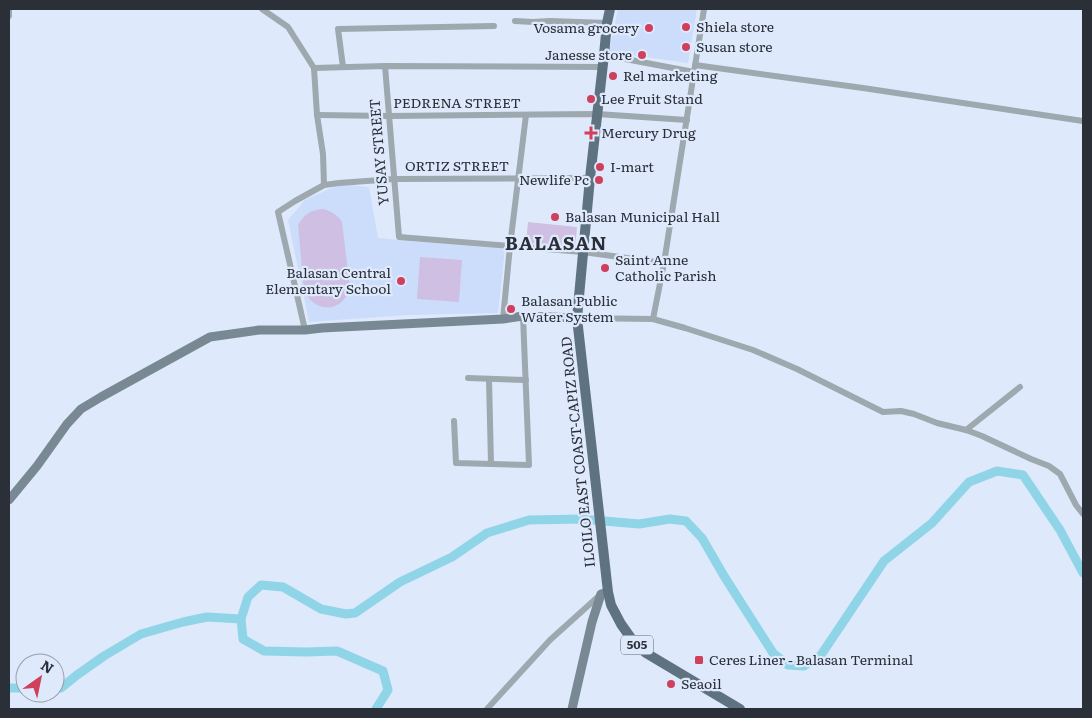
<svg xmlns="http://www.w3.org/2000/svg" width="1092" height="718" font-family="Literata,serif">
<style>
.built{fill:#ccddfc}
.green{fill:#cfbfe2}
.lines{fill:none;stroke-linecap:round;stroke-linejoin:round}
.river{stroke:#90d5e7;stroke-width:9}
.street{stroke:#9da8af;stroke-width:6}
.secondary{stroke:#798993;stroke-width:9}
.primary{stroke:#5f727f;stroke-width:10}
.poi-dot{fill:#d03f5b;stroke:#dee9fc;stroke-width:2}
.labels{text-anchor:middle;stroke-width:4.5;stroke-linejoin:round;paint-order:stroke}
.shield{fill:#dee9fc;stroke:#606773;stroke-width:1}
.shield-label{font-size:12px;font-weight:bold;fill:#2a2f38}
.poi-label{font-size:14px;fill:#2a2f38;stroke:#dee9fc;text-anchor:start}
.street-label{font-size:14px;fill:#2a2f38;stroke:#dee9fc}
.district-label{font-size:19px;font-weight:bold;letter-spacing:1px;fill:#2a2f38;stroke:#dee9fc}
</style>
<rect width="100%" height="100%" fill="#dee9fc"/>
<!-- built -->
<g class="built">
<path d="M618,9H697L688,63L609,52Z"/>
<path d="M340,184L369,187L378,238L505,249L498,313L409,315L309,322L288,220L305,200Z"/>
</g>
<!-- green -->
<g class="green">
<path d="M323,209C332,211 337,215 342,222L350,288C342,313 316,314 304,291L298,225C304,214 311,210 323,209Z"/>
<path d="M528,222L577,227L575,248L526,243Z"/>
<path d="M420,257L462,260L459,302L417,299Z"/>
</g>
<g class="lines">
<!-- river -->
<g class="river">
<path d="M9,688H25"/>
<path d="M55,688H61L77,675L104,656L141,634L183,622L207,617L241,619"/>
<path d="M376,709L388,690L383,671L337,651L306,652L264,651L243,639L241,619L248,597L261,585L283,587L321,609L346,614L355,613L400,582L452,557L487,533L529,520L581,519L639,524L670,519L686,521L702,538L724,576L773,653L788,665L804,666L821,655L884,561L932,523L969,482L997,471L1023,475L1060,530L1083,573"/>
</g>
<!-- street -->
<g class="street">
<path d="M262,9L288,27L314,68L317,115L323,154L324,185"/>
<path d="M9,16V9"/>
<path d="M515,21L533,22L550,21L607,23"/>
<path d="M604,55L694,72"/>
<path d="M695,65L863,88L1083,121"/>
<path d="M385,66L399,237L583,252L664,263"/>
<path d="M343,67L338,29L494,26"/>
<path d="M314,68L385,66L603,67"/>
<path d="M317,115L389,116L597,114L687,120"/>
<path d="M577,318L653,319L685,328L753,350L797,369L883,412L901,411L914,414L937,423L966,430L982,436L1031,459L1049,466L1060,474L1076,505L1083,514"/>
<path d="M503,319L510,246L526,115"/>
<path d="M653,319L664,263L704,9"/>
<path d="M305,330L278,212L295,201L324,185L339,183L394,179L590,178"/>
<path d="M468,378L526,380"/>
<path d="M489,379L491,464"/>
<path d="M454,421L456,463L529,465L523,316"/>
<path d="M966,430L1020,387"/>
<path d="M487,709L550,640L600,595"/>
</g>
<!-- secondary -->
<g class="secondary">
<path d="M9,500L37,466L67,424L81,409L101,397L210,337L259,330H305L322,328L503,319L523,316L577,318"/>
<path d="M572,709L592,622L601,594L608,592"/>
</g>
<!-- primary -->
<path class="primary" d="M610,9L607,23L604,55L590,178L577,318L608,592L611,605L621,624L633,641L646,653L740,709"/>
</g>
<!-- markers -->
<g class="poi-dot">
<circle cx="686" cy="27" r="5"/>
<circle cx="649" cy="28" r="5"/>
<circle cx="686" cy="47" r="5"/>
<circle cx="642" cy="55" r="5"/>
<circle cx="613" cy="76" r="5"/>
<circle cx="591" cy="99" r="5"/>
<path d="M588.5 125.5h5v5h5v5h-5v5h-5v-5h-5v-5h5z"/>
<circle cx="600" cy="167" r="5"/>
<circle cx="599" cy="180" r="5"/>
<circle cx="555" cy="217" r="5"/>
<circle cx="605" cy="268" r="5"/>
<circle cx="401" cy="281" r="5"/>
<circle cx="511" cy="309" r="5"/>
<rect x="694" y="655" width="10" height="10" rx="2.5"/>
<circle cx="671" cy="684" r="5"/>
</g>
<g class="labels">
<!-- shield labels -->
<rect class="shield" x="621" y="635.5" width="32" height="19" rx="4"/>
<g class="shield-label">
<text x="637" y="649">505</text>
</g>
<!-- poi labels -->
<g class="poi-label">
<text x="696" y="32">Shiela store</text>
<text x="639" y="33" text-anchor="end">Vosama grocery</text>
<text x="696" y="52">Susan store</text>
<text x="632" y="60" text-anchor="end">Janesse store</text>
<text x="623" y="81">Rel marketing</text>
<text x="601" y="104">Lee Fruit Stand</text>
<text x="601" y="138">Mercury Drug</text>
<text x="610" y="172">I-mart</text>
<text x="589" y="185" text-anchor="end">Newlife Pc</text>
<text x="565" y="222">Balasan Municipal Hall</text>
<text x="615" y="265">Saint Anne<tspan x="615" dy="16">Catholic Parish</tspan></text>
<text x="391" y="278" text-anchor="end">Balasan Central<tspan x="391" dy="16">Elementary School</tspan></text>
<text x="521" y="306">Balasan Public<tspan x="521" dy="16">Water System</tspan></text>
<text x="709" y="665">Ceres Liner - Balasan Terminal</text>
<text x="681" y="689">Seaoil</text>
</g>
<!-- street labels -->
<g class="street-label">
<text x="457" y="108">PEDRENA STREET</text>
<text transform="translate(379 152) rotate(-95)" y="5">YUSAY STREET</text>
<text x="457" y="171">ORTIZ STREET</text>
<text transform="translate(578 452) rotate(-96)" y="5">ILOILO EAST COAST-CAPIZ ROAD</text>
</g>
<!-- district labels -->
<g class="district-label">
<text x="556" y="250">BALASAN</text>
</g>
</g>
<!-- border -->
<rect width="1092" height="718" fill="none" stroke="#2a2f38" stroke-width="20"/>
<!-- north arrow -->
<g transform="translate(40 678) rotate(33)"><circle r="24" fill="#dee9fc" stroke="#969fae"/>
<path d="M0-4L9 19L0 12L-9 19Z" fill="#d03f5b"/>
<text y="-8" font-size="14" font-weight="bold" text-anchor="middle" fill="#2a2f38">N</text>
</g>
</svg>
